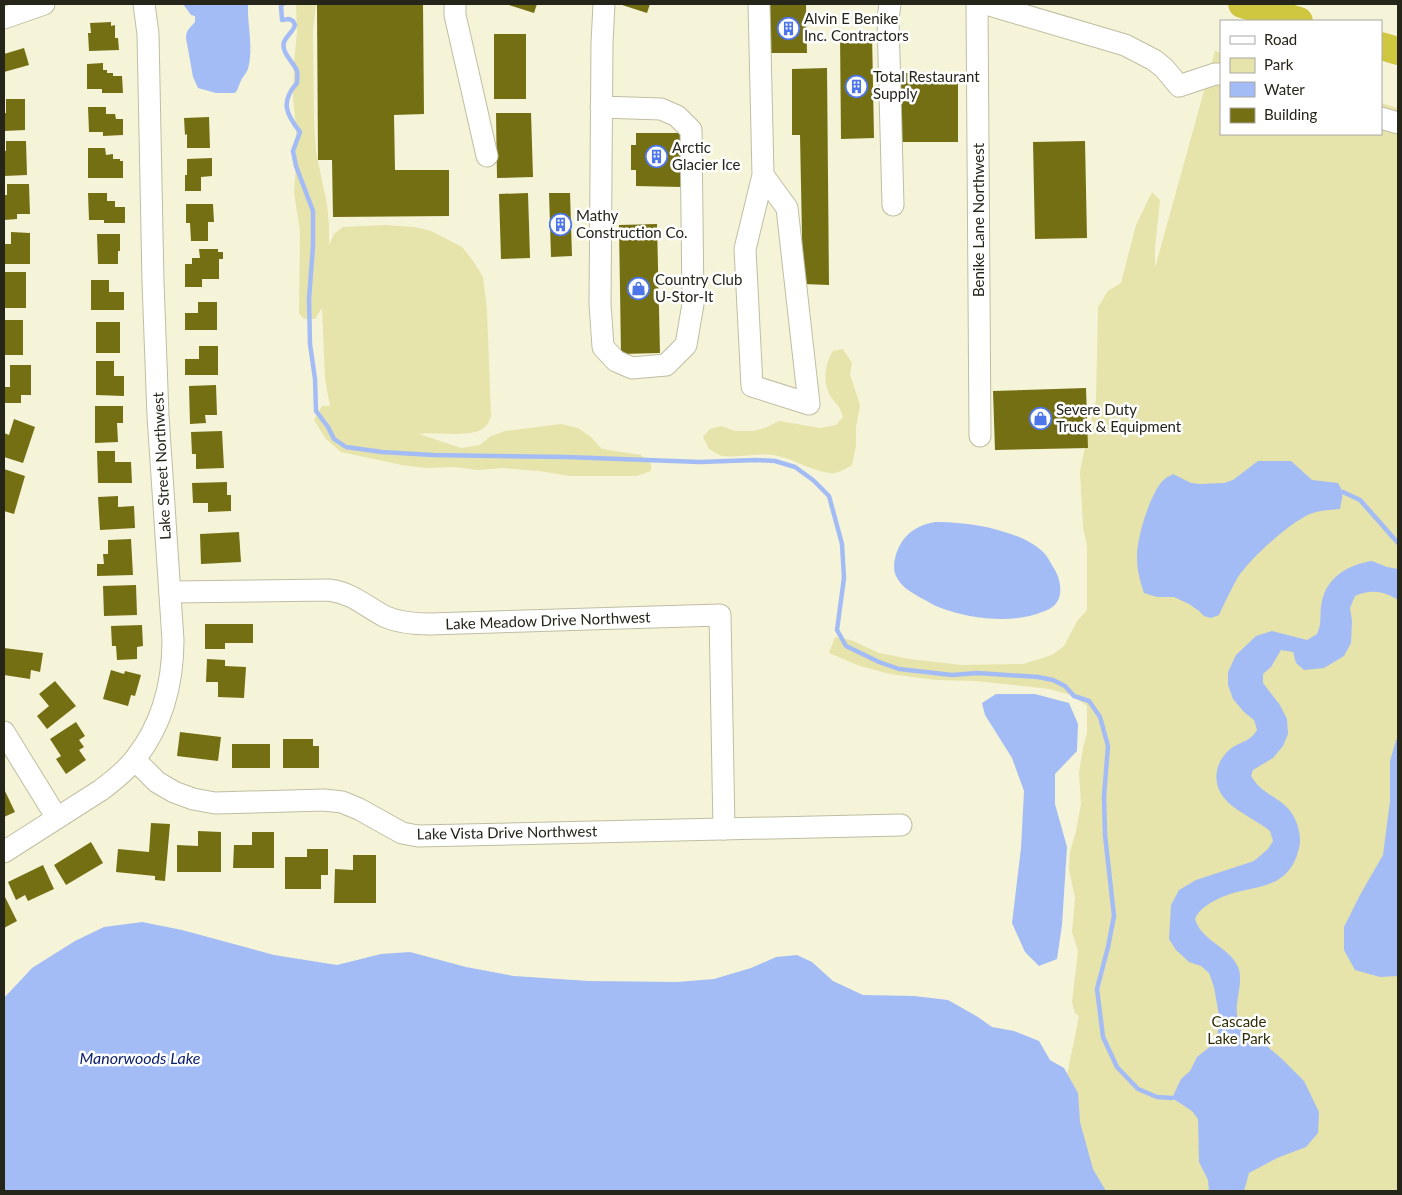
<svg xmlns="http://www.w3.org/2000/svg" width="1402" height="1195" font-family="Lato,sans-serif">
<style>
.green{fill:#e6e3ab}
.water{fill:#a4bcf5}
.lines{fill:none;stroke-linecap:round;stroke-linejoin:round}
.stream{stroke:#a4bcf5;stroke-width:4.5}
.building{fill:#756f13}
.minor-casing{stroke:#bfbea2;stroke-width:23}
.highway-casing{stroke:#fff;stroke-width:29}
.minor{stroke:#fff;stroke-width:21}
.highway{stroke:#d0c740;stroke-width:28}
.labels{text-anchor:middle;stroke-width:5;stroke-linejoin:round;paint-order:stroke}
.poi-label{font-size:15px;fill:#25251a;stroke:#fff;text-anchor:start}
.street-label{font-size:15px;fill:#25251a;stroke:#fff}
.park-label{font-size:15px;fill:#302e08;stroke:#fff}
.water-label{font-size:16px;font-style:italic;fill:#0e216f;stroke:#fff}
</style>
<rect width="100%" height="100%" fill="#f5f4d8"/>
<!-- green -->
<g class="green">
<path d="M296,4H316L313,31L314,119L316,152L327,204L329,226V245L334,234L343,227L386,225L414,227L431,231L462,247L474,262L483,277L487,310L491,417C489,420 488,425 485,427C472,439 435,431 419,434L461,448L480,445L491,436L505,431L561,424L578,428L591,437L602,449L641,455L651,464V471L636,476H570L539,471L503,468L478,470L455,467L426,468L402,465L341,452L326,439L314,420L322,406H330L325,379L322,308L315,319H304L299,313L300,231L294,193L296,166V128L293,98L294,63L297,32Z"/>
<path d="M1215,51L1221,53V134H1381V103L1398,108V1191H1044L1079,1016L1075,1013L1072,1002L1078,951L1072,932L1075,898L1069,869L1070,852L1076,831L1081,804L1079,773L1083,748L1087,733V706L1074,696L1050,689L976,681L936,680L890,674L860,666L829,653L835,637L851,640L879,653L910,659L961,665L1023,664L1052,655L1064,646L1078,620L1087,610V546L1083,527L1080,471L1088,433L1096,400L1098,307L1108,291L1121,283L1136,225L1152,192L1160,200L1155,248V268Z"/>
<path d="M843,349L852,363L850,375L860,405L856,427V446L852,465C845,469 838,474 830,473C811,471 796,460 778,456C760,452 741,458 723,456C718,455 713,451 709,449L703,437L710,429L721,426L735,431H753L765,428L779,421L820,428L836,425L843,417C840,406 838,406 831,397C822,383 825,363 833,351Z"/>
</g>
<!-- water -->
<g class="water">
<path d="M183,4H248C247,25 254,48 248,69C246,74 242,77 240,83C238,87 238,90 235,93H216L198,88L193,77L186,38C186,30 190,28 195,22V16L191,15Z"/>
<path d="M1258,461H1291L1312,480L1338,483L1343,492L1340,509C1329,510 1320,510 1310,514C1289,523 1251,558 1238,577C1231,589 1225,602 1219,615L1211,618L1204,616L1199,611L1189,604L1174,597H1157L1144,593C1140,581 1137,570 1137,558C1136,540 1151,488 1166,478C1167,477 1172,475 1173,474L1191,483L1200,484L1224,483L1233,480Z"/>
<path d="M935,522C965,521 1020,530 1042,551C1048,556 1051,564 1055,570C1060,579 1063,593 1057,602C1053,608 1048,610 1042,612C1013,624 970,619 941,608C934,606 928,601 921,598C911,592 901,587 896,576C892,568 895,555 899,547C906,532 919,525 935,522Z"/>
<path d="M1372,561L1387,567L1398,569V600C1384,591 1371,589 1355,596L1350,608L1352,621L1351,643L1344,656L1324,668L1304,670L1296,663L1293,652L1281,650L1271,667L1263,674V683L1280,705L1287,719L1288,734L1283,746L1273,758L1253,770L1251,776C1254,780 1257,785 1261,788C1271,797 1283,801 1291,812C1298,822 1302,837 1299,848C1288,896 1247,882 1214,901C1205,906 1199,910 1195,919C1202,942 1229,946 1238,967C1244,979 1235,1001 1237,1014C1238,1021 1241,1029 1243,1036H1255L1282,1059L1304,1081L1319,1112L1318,1133L1306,1147L1277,1158L1249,1173L1244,1191H1209L1208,1180L1199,1162L1198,1119L1192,1111L1172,1098L1181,1079L1190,1071L1197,1057L1217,1041L1219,1016L1214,987L1209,973L1201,966L1189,962L1176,950L1169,939L1171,905L1179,890L1196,880L1254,861L1268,849L1273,841L1270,831C1258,821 1235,811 1225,799C1212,784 1214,764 1229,750C1240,741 1249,743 1257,730L1254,720L1244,712L1233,699L1228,685V672L1236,655L1256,636L1272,631L1307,640L1317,634C1318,631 1320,627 1320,623C1321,618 1320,612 1321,607C1324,579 1346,565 1372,561Z"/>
<path d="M996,694H1035L1069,703L1078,724L1077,751L1055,774V804L1067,847L1062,925L1057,959L1039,966L1025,952L1012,923L1021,848L1024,791L1012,758L985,715L982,703Z"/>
<path d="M1398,739V976L1380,977L1355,970L1344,950V927L1360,895L1383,855L1390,801V761L1396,740Z"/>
<path d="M142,922L182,930L274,955L337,965L381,954L410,952L466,967L514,976L589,981L677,982L714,979L751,968L776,957L797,955L812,962L833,981L863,995L914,996L948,1000L978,1017L992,1027L1014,1031L1039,1041L1050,1060L1064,1068L1078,1093L1080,1122L1093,1169L1106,1191H4V998L32,968L75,941L104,927Z"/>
</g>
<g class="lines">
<!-- stream -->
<g class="stream">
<path d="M283,4L281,6L282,20L289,19L293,21L295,25C293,32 287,35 284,42C281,53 293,61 297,71C298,75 297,80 297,83C280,102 286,114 300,132L293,151L296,166L313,211V246L309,299L310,344L315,379L316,411L328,427L334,439L346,447L382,452L433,455L566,457L700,462L756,460L775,461L795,467L813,480L829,496L842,544L844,578L837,630L846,646L879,662L899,669L952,675L977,673L1038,677L1053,680L1065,686L1074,696L1089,701L1100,717L1108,746L1104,796L1105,835L1114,916L1108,947L1097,989L1103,1037L1117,1067L1138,1089L1157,1097L1172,1098"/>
<path d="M1343,492L1360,500L1398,543"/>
</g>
</g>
<!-- building -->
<g class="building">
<path d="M423,4L424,114L394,115L395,170H449V216L333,217L332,160H318L317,5Z"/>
<path d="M506,4H537L534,13Z"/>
<path d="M619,4H650L647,13Z"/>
<path d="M768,4H806L807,53H769Z"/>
<path d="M111,22V26L115,25V38H118L119,50L89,51L88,33H91L90,23Z"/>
<path d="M840,33H872L874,138L841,139Z"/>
<rect x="494" y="34" width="32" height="65"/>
<path d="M24,48L29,65L4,72V54Z"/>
<path d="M103,63V70H107V73H113V76H122L123,93H102V89H87V64Z"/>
<path d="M827,68L829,285L803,284L800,135H792V69Z"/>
<path d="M898,73H958V142H899Z"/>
<path d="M6,99H25V130L4,131V113H6Z"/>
<path d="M88,107H106V114H115L116,119H123V135L103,136V132H89Z"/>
<path d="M496,113H531L533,177L497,178Z"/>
<path d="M209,117L210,148H187V134L185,135L184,118Z"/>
<path d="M636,133H681V187L636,186V170H631V145H636Z"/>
<path d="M6,141H26L27,175L4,176V151H6Z"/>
<path d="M1085,141L1087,238L1035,239L1033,142Z"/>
<path d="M88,148H105L106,155L113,154V159H120V161H123V178H88Z"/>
<path d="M212,158V176L201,177V191H185V175H187V159Z"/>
<path d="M7,184H29L30,214H17V219L4,220V195H7Z"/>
<path d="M88,193H107V201H115V207H125V223H104V220H89Z"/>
<path d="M528,193L530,258L501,259L499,194Z"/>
<path d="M549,193H570L572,256L551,257Z"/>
<path d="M186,204H213L214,222H208V241H191L190,223H186Z"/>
<path d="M657,224L660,353L621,354L619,225Z"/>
<path d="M11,232L30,233V264H4V244H11Z"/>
<path d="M97,234H120V251H118V264H98Z"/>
<path d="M199,249H218V252H223V259H219V279H202V287H185V264H192V258H200Z"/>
<rect x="4" y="272" width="22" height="36"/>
<path d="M91,280H109V292H124V310H91Z"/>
<path d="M198,302H217V330H185V313H198Z"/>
<rect x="4" y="320" width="19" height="35"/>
<rect x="96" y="322" width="24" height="31"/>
<path d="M199,346H218V375H185V359H199Z"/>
<path d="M96,361H114V376H124V396L96,395Z"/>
<path d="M10,365H31V395H21V403H4V387H10Z"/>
<path d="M216,385L217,415H205L206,423L190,424L189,386Z"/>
<path d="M1086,388L1088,448L995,450L993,391Z"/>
<path d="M95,406H123V423H117L118,442L95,443Z"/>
<path d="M14,419L35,427L23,463L4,457V433L9,435Z"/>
<path d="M222,431L224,468L196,469V454H192L191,432Z"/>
<path d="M97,451H115V462H131L132,483H98Z"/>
<path d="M4,469L25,476L14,514L4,511Z"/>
<path d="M227,482V495H231V511L208,512V503H193L192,483Z"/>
<path d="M118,496V507L134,506L135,528L100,530L98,497Z"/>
<path d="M239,532L241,562L201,564L200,534Z"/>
<path d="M131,539L133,575L97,576V564H104L103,554H108V540Z"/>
<path d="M136,585L137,615L104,616L103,586Z"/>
<path d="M205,624H253V643H225V649H205Z"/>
<path d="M142,625L143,646L137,647V659L117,660L116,646H112L111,626Z"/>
<path d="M4,648L43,653L40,672L31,670L30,679L4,675Z"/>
<path d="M207,659L225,660V666L246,667L244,698L218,697V682H206Z"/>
<path d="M111,670L124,674L125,671L141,675L135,696L131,695L128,706L103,699Z"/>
<path d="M55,681L76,706L47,729L37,716L49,706L39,694Z"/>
<path d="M76,722L85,736L79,740L84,747L79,750L86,760L66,774L56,759L61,756L50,739Z"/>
<path d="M180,732L221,737L218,761L177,756Z"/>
<path d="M283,739H313V746H319V768H283Z"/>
<rect x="232" y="744" width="38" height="24"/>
<path d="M4,789L15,812L4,817Z"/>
<path d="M151,823L170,824L165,881L155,880V876L116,872L118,849L149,852Z"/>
<path d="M198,831L221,832V872H177V845L198,846Z"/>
<path d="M252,832H274V868H233L234,845H252Z"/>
<path d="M91,842L103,863L66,885L54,865Z"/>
<path d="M307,849H328V875H321V889H285V857H307Z"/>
<path d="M353,855H376V903H334L335,869L353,870Z"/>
<path d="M43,865L54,889L28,901L25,895L16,900L8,882Z"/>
<path d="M4,895L17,921L4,928Z"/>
</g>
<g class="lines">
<defs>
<g id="minor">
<path d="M455,4V15L487,156"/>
<path d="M759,4L763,175L745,249L752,386L809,404L787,208L763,175"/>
<path d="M890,4L888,19L893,205"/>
<path d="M977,4L980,436"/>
<path d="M986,4L1125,45L1154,60L1164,68L1179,86L1215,74H1221"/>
<path d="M4,18L44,4"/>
<path d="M601,107L661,109L677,116L691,130L693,304L686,345L666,365L632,368L616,361L603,347L600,304L602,43L604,4"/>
<path d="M1381,118L1398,123"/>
<path d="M170,592L329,590C353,593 366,607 386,617C400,623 415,624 430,624L720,615L724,829"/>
<path d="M4,732L57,818"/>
<path d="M135,760L157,782L174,792L193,799L215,803L324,800L342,802L359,809L402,833L418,836L901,825"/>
<path d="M4,852L101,790C113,781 126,771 135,759C162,725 173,683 173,640L158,416L153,282L148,34L144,4"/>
</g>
<g id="highway">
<path d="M1242,4L1299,21"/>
<path d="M1381,46L1398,51"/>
</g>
</defs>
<!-- minor casing -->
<use href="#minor" class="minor-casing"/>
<!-- highway casing -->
<use href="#highway" class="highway-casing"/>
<!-- minor -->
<use href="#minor" class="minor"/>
<!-- highway -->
<use href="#highway" class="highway"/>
</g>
<!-- icons -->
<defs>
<symbol id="building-ring" viewBox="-11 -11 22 22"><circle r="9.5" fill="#fff" stroke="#4e76ea" stroke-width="1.5"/><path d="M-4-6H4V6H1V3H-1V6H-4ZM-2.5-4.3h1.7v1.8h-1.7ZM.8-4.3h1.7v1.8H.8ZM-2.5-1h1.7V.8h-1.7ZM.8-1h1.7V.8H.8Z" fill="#4e76ea"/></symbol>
<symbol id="shop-ring" viewBox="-11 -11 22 22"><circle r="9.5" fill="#fff" stroke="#4e76ea" stroke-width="1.5"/><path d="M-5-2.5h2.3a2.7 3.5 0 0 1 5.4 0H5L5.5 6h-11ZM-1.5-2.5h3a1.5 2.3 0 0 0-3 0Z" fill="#4e76ea"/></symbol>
</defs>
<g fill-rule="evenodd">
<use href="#building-ring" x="776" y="16" width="25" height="25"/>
<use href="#building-ring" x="844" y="74" width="25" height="25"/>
<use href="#building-ring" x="644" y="144" width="25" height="25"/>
<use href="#building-ring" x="548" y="212" width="25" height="25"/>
<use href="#shop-ring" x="626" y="276" width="25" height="25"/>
<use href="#shop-ring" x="1028" y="406" width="25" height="25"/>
</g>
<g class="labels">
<!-- poi labels -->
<g class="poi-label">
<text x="804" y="24">Alvin E Benike<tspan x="804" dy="17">Inc. Contractors</tspan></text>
<text x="873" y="82">Total Restaurant<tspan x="873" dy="17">Supply</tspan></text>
<text x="672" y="153">Arctic<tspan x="672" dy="17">Glacier Ice</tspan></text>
<text x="576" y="221">Mathy<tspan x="576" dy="17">Construction Co.</tspan></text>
<text x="655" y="285">Country Club<tspan x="655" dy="17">U-Stor-It</tspan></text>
<text x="1056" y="415">Severe Duty<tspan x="1056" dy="17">Truck &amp; Equipment</tspan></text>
</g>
<!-- street labels -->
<g class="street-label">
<text transform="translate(979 220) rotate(-90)" y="5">Benike Lane Northwest</text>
<text transform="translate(162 466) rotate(-93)" y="5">Lake Street Northwest</text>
<text transform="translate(548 621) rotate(-2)" y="5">Lake Meadow Drive Northwest</text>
<text transform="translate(507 833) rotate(-1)" y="5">Lake Vista Drive Northwest</text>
</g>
<!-- park labels -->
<g class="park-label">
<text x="1239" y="1027">Cascade<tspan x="1239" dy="17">Lake Park</tspan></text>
</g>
<!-- water labels -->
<g class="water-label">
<text x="140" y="1064">Manorwoods Lake</text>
</g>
</g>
<!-- border -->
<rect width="1402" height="1195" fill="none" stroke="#25251a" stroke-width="10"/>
<!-- legend -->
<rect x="1220" y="20" width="162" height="115" fill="#ffffff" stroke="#a8a8a3"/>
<rect x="1230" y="36" width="25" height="8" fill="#ffffff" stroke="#a8a8a3"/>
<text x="1264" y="45" font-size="15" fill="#25251a">Road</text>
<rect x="1230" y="58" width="25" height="15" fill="#e6e3ab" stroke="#a8a8a3"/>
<text x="1264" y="70" font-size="15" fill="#25251a">Park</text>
<rect x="1230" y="82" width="25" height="15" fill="#a4bcf5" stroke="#a8a8a3"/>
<text x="1264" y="95" font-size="15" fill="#25251a">Water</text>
<rect x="1230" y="108" width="25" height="15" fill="#756f13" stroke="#a8a8a3"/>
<text x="1264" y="120" font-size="15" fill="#25251a">Building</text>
</svg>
